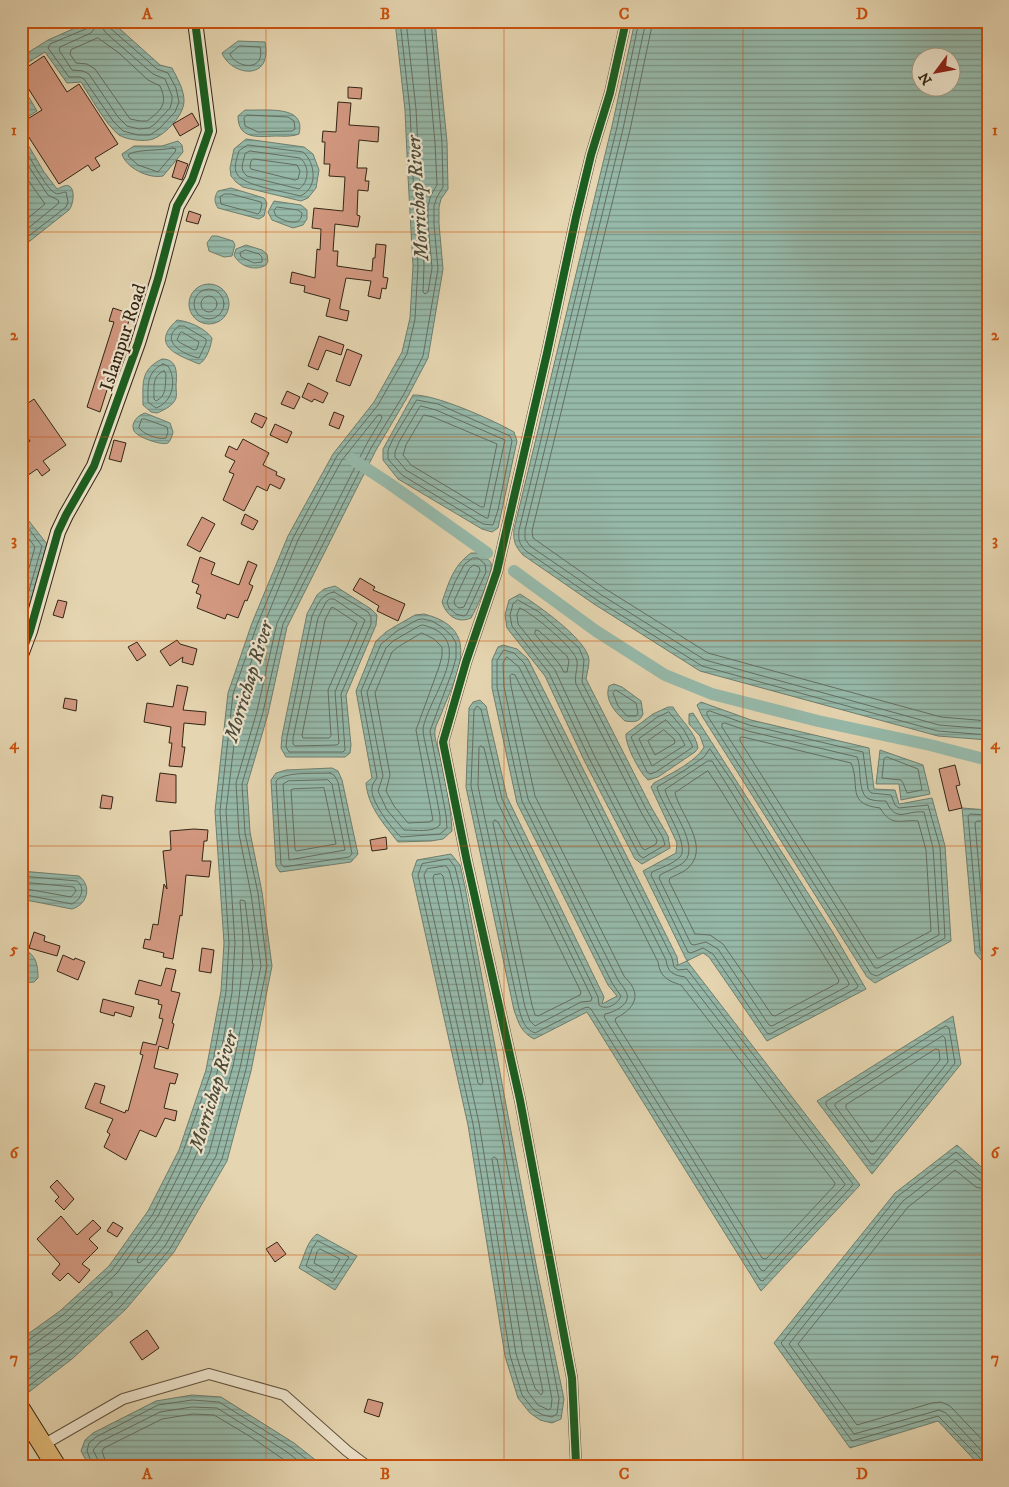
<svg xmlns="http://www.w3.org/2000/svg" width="1009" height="1487" font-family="'IM FELL DW Pica',serif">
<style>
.water{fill:url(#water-rules);stroke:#6e7e6e;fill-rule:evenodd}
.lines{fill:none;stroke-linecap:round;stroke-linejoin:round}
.shore{stroke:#646f60;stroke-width:1}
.canal{stroke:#96b9aa;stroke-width:12}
.building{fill:#d29880;stroke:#332515}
.street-casing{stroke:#60513c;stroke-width:12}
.secondary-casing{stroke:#332515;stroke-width:16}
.highway-casing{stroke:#332515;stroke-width:21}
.street{stroke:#eee4cc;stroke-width:10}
.secondary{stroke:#eee4cc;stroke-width:14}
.highway{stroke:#e2ba78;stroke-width:19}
.cycleway-casing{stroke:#eee4cc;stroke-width:11}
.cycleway{stroke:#1b5e20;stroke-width:8}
.grid{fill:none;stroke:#cd510d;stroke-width:1;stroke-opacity:0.55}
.labels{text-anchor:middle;stroke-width:4.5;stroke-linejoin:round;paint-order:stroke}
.street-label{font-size:19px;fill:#332515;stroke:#eee4cc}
.water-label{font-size:20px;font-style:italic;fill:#4c4a3a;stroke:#eee4cc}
.neatline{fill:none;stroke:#cd510d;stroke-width:2}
.grid-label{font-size:16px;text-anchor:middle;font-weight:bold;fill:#cd510d}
</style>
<defs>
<pattern id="water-rules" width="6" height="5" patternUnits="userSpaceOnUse" patternTransform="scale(1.25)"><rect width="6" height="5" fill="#96b9aa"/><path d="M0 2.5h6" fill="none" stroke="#7b9689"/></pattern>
</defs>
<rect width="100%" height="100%" fill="#e5d5b0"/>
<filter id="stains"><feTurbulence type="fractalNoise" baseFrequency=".004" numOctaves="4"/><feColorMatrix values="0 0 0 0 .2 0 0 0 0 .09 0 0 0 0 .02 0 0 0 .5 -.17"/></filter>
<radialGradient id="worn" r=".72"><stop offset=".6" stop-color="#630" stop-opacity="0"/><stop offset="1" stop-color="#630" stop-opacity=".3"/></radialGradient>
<!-- water -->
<g class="water">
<path d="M91,21H111L160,65L172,68C177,78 184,89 184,101C184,115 166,134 153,139C145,142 127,140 119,135C106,125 90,96 81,82L67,83L45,52L21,67V57L48,40Z"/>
<path d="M395,21H435L447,142L448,189L441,199L439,207V224L443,269L428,358L408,396L376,450L287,627L268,714L247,785L250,832L262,892L272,966L251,1071L227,1161L174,1252L126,1309L72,1359L21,1398V1339L60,1311L109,1266L148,1211L179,1150L206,1070L221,991L224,943L215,811L228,693L252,623L288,536L333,454L374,402L402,352L410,318L413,266L408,176L405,110Z"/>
<path d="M635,21H988V740L938,736L700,671L594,604L523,555C515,546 513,541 514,529L612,126ZM922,58H952V88H922Z"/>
<path d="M238,41L265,42C273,82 231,76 222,53Z"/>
<path d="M21,84L37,111L21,121Z"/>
<path d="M245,110C264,111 307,104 299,134C291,137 283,136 275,136C257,137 238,139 238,116Z"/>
<path d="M21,133L44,172L57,189C60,188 66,184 69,186C76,189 73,206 69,210L21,248Z"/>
<path d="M246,139L304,147L313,154L319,170L316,188L308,198L301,201L243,187L236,182L231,176L230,168L234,149Z"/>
<path d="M178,141L182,145L183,152L163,176C149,179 126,168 122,154L134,146H162Z"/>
<path d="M231,188L264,198L267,203L264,216L259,219L218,208C214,202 214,197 218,191Z"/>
<path d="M274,201L301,205L307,210V219L303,225L293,228L272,220L268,212Z"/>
<path d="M212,236H217L233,241L235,245L232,256L224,257L209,251L207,243Z"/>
<path d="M246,245L262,250L267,254L268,261L266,265C255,272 239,266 234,255L236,249Z"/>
<circle cx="209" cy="304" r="20"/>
<path d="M177,320C188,321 205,328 212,338C211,346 207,360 199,364C178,355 149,346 177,320Z"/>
<path d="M162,359C178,359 177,374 176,386C176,390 177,395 176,398C173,406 164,410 157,413L151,412L143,405C143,383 140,370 162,359Z"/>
<path d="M413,395C435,394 493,420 514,432L517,441L498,528L492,532L482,529L398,479L383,460V449Z"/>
<path d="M145,413L170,423L173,432C172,436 171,440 168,443C162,446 137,437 134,431C130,423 138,415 145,413Z"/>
<path d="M21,511L47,544L21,636Z"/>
<path d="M471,553H479C483,556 489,559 491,563C494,572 476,609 471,618C457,624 446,615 442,602C449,582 453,566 471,553Z"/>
<path d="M335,586L371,609L377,615L376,625L346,695L351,745L350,753L345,757H286L281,748L282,736L307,614L317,595L324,589Z"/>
<path d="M520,594C536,604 588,640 589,660C589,666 587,673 586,679L651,807L668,836L670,848L642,864L635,859L584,760L545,676L507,628L505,615L509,600Z"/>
<path d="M424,614C483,629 457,673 442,712C440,718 436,724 435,730C434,738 438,749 440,756C445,781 451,806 452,831L443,839L431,841L398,842C384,824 368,807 366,783L372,778L356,691L376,641L386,632L394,627L415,615Z"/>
<path d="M503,645L517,649L528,659L677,957L678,964L676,966L687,961L643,871L676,853L677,843L651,787L654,783C668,775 696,762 704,747L700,736L689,724V714L693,713L832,931L866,989L767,1041L709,957L703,953L687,961L860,1185L761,1291L587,1012L534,1039C521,1032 519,1024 514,1010L466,787L469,708L473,702L480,700L486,706L507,797L604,997L602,1004L617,996L608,985L517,803L492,688V660L498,647Z"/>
<path d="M614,684L622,687L641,701L643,714C639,723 634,722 625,721C616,713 604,700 609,686Z"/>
<path d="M701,702L751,720L869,748L874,789L895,790L899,804L932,798L945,846L951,941L875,983L867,977L702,716L697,705Z"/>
<path d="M668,707H673C681,721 695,731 698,748L695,752L658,777L648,780C640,773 625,745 626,734L653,714Z"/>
<path d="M880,750L923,765L930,794L901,800L899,784H876Z"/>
<path d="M332,768L338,771L342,780L358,854L351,862L280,872L276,866L271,780L276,773L286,770Z"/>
<path d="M962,808L988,810V968L975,953Z"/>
<path d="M451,854L460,865L465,887L539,1280L564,1399L561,1419L552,1423L540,1420L530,1413L518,1398L505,1356L468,1125L412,874L417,860Z"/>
<path d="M21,871L79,876C92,886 88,904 72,909L21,899Z"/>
<path d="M21,948C36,954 38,964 38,978L34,982L21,983Z"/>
<path d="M953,1016L961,1064L872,1174L817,1101Z"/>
<path d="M957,1145L988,1173V1466H980L938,1421L850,1448L774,1343L895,1193Z"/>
<path d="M317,1234L357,1256L335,1290L299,1268C304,1257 307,1241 317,1234Z"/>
<path d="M192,1395L221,1397L294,1443L323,1466H89L81,1451L85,1440L93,1433L156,1401Z"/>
</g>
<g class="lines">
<!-- shore -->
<g class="shore">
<path d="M91,21L88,28L50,44L48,48L69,77H80L84,79L113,121L123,131L138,135H150L159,129L175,112L179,102L176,88L168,73L157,69L110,28L107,21"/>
<path d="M406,21L416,109L424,266L423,292L425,294L428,292L432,268L428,224V206L431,195L437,185L435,143L424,21"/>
<path d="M639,21L617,127L519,530C518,539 519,544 526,551L597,600L702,666L938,731L988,735"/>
<path d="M646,21L623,129L525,530V539L530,546L600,594L705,660L939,725L988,729"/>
<path d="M653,21L630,130L532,531L533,538L604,588L708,653L941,717L988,721"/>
<path d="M100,24L106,33L153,74L165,79L172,96V101L170,108L155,124L149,128L139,129L127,126L118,117L89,74L83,71L72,70L59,50L60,47L91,33L97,25Z"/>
<path d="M98,38L119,53L148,80L160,86C168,103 162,110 147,121H140L130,119L95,69L87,64L76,63L70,54L71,50Z"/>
<path d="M240,46L260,47C266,73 235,68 230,54Z"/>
<path d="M247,115L288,117L294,121L295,129L292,131L258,132L245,126L244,118Z"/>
<path d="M21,143C27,152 46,189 55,193C58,195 63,192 66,192L68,202L66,207L21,242"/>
<path d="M248,145L303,152C316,163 318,189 300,196C287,192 243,186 237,174C233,168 237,158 239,151Z"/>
<path d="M173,148L176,149L175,152L158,172L138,165L128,156L129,154C140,149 159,151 173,148Z"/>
<path d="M250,151L300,158C310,166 309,182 299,189L247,176C239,170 243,163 245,154Z"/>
<path d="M21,155L48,195L58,200L59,203L21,234"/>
<path d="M254,159L297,165L300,171L298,179L295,180L251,169L250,167L251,161Z"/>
<path d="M21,170L45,204L21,224"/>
<path d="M225,194H231L261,202L262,204L260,212L258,214L221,204L220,197Z"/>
<path d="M277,207L298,210L302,213C302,228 283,221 276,216L274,211Z"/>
<path d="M246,250L259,254L262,257V262L254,263L241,257L240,253Z"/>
<circle cx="209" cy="304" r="15"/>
<circle cx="209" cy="304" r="8"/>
<path d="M179,326H184L206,339V343L199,358C184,355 158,341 179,326Z"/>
<path d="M182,332L199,342L197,349L194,350L179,342L177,340L180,333Z"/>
<path d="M163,364L168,366C177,380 173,402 156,408L148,402C148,386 146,372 163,364Z"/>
<path d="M164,371L166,374C165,385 167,396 156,401L154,399C154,388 152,375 164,371Z"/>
<path d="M417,400L438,404L510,436L512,441L498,510L493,525L483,524L402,475L388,459V450L393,439Z"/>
<path d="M421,406L436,410L505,440L488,518H486L406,470L395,457V452L399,442L419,408Z"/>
<path d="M424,415L433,417L497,444L484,507H481L411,465L403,455L406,445Z"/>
<path d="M142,419H145L167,427L168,432L166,438C158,440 143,434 139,428Z"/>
<path d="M21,519L42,546L21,618"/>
<path d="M21,528L35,547L21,596"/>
<path d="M473,558H478L485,564L486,572L467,614L464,616L456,614L449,608L447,602L455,582L464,565Z"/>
<path d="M474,565L479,567L480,571L464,607L459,608L455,605L454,601L469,569Z"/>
<path d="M334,592L368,612L371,617V624L341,694L345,750L343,752H289L286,747L287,737L312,616C318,604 321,594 334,592Z"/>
<path d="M330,599H334L365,620L335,692L339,743L337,745L295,746L293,744V738L318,618L326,602Z"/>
<path d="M518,600L539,612L579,648L584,660L582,682L646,809L663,838L665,845L643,858L639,855L589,758L549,673L512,626L510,615L513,604Z"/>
<path d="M334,608L357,623L328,690L331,736L329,738H303L302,735L325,620L331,608Z"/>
<path d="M520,608C532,613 576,649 577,661C578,669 574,676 576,684L641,812L657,840L656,844L645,850L642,848L594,755L555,670L518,624L517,615Z"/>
<path d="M423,619L432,621L442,627L452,636L456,643V658L452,672L430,731L446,815L447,828L440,834L401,837C392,829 370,801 372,788C372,783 376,781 377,777L361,691L381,644L397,631L417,620Z"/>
<path d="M423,625C480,639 428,697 423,729C423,736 426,745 427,752C432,773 436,794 440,816V825C433,833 415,830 404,830L387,810L378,791L383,776L367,692L386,648L393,641L419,626Z"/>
<path d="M536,630L539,631L567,656L569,661L567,672H564L560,665L535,634Z"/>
<path d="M422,633L434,639L442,647V656L439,667L416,730L433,820L429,822L408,823L394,806L386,791L390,775L375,693L392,652L398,647Z"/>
<path d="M504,650L514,653L524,663L649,911L672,958L674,967L678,970L687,969L853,1184L852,1186L763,1281L760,1280L591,1009L588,1007L584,1008L535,1033C524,1029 522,1019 519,1009L471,786L474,710L477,706L481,709L502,799L598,997L599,1005C606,1011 618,1004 621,996L612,983L522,801L497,687V661Z"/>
<path d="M507,657L519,667L666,960C668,973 673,975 685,977L845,1184L844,1186L764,1271L761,1270L604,1017L605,1014C615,1012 634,1003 625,990C623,986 620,983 618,980L528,799L504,687L503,663Z"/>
<path d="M512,674L515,675L658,962C660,977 668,981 681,985L835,1183L834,1186L766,1259L762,1258L615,1021L616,1018C628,1012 641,1001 632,986C630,982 627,980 624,976L535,796L511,686L510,676Z"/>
<path d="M616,690L636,703L638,713L636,716H627L618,706L613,693Z"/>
<path d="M710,711L749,725L863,752L868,789L871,793L891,795L895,805L899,808L928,805L940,847L945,938L877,976L871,974L707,715V712Z"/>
<path d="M669,712L684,730L693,747L656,772L650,774L647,772L631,737L656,718Z"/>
<path d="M666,720L679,734L685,745L652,766L639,739Z"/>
<path d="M725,723L748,731L857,757C862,767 857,794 869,799C874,801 881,801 886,801C897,824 905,810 924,812L933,848L939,935L878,968H875L722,727V724Z"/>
<path d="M664,730L674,739L675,743L655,755L648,741Z"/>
<path d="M743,737L851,763C861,785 845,804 880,808C892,828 901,819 918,821L926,850L931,931L880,958H877L740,741V738Z"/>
<path d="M481,746L484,748L497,801L592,998L591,1001L581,1002L535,1026L530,1021L525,1007L478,786L479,748Z"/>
<path d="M710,749L732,781L858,986L857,988L770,1034L767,1033L713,954L703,948L691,953L688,952L651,875L652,872C660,868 673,864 680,857C691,845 660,802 657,787L685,770L704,757Z"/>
<path d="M887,757L918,769L922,790L907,793L903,783L901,780L882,778L884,759Z"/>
<path d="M708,761H712L727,785L849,983L848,986L772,1026L769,1025L718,949L706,942L694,945L691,944L659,878L660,875C667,871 678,867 684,862C701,846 669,807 665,790Z"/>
<path d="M708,771L720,789L839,980L838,983L775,1016L772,1015L723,944L710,935L695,934L669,881L670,878C676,875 685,872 690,866C709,845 680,814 675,793Z"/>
<path d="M330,773L334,775L338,782L352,854L349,857L284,867L281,864L276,781C284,771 318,774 330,773Z"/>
<path d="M328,780L332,784L345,850L289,860L283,784L288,781Z"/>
<path d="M324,788L336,844L296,851L295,849L291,790L293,789Z"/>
<path d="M988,815L970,814L968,816L980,950L988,960"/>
<path d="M495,820L498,822L581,992L580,995L538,1016L535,1015L532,1005L493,823Z"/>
<path d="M988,821H977L975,823L986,948L988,951"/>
<path d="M988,829H984L983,832L988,887"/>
<path d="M449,859L455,867L460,888L559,1399L557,1414L552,1417L543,1415L534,1410L522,1395L510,1355L473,1124L418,875L422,864Z"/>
<path d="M446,866L449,870L454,889L552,1399L551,1408L549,1410L538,1405L528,1392L516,1354L479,1123L424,875L427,869Z"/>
<path d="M441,874L443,876L446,891L483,1082L481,1085L478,1083L433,878L434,875Z"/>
<path d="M21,876L77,881C86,888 81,900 72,904L21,894"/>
<path d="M21,882L74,887L76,891L71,897L21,888"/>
<path d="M241,900L245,901L253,966L233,1066L209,1153L159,1241L141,1262L138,1263L137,1259C146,1246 158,1233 165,1219C211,1136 241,1039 243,944C243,930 241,916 240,902Z"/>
<path d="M946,1026L949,1028L955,1063L874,1164H871L826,1105V1102Z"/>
<path d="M943,1036L945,1038L948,1062L874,1154H871L835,1106V1104Z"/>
<path d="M936,1049L939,1050L940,1060L874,1141L871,1142L846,1108V1105Z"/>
<path d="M494,1157L497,1159L543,1392L541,1395L535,1388L523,1352L492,1159Z"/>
<path d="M988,1182L980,1180L956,1160L903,1201L789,1344L854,1434L939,1410L946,1413L988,1458"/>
<path d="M988,1190L976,1187L955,1170L908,1207L798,1344L857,1425L932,1403L941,1402L950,1406L988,1446"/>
<path d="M318,1241L349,1257L333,1282L306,1266L312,1249Z"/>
<path d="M320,1249L340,1259L332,1273L314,1263L317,1252Z"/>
<path d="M21,1343L26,1342L63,1315L112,1270L153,1214L183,1152L211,1072L226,992L229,943L220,811L233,694L257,625L293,538L337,456L378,405L407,354L415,319L418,266L413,176L410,110L400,21"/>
<path d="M21,1349L29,1348L67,1320L117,1273L158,1216L189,1155L217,1073L232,993L235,943L226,811L240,695L263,627L298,540L342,460L378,415H381L382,418L366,445L277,623L257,711L236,783L239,834L251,894L261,966L240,1068L216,1156L165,1246L117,1301L65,1351L21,1385"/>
<path d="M21,1357C43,1356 92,1307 109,1292H112V1296L60,1345L21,1375"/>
<path d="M21,1392L69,1355L122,1305L170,1249L222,1159L246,1069L267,966L258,893L245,833L242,784L263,712L283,624L371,448L404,394L423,356L438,269L434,224V206L437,197L443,187L442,143L431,21"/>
<path d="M93,1466L87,1451L89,1443L96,1437L158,1405L192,1400L219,1402L291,1447L315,1466"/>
<path d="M99,1466L98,1460L93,1450L100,1442L160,1412L192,1407L217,1408L287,1452L305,1466"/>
<path d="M107,1466L102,1451L104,1448L162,1419L193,1414L214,1415L251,1437L293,1466"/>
<path d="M983,1466L982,1460L938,1416L852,1441L781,1343L898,1196L956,1152L983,1175L988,1176"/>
</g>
<!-- canal -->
<g class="canal">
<path d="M352,459L390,484L487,553"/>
<path d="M514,571L596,631L665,675L712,694L818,721L930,745L988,760"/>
</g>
</g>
<!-- building -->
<g class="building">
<path d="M44,56L67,92L79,84L118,144L95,158L100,166L92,171L88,165L59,184L21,125V123L42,110L21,77V71Z"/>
<path d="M348,87L362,88L361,99L348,98Z"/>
<path d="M338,102L351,103L349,125L379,127L378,142L359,140L357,168H367L365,181H369L368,191L358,190L357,215L360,216L358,227L335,224L333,251H338L337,266L372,271L373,258H375L376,244L386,245L383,277L388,278L386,289L382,288L380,299L368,296L371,281L346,278L340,307V309L349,311L347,321L326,316L330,299L304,292L305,286L290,283L292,272L315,278L317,249L320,250L321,229L312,228L314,208L343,211L345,177L329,176L330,164H324L325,142H322L323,131L336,132Z"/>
<path d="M192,113L199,125L180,136L173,124Z"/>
<path d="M177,160L188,164L182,180L172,177Z"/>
<path d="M189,211L201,215L198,224L186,221Z"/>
<path d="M113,308L131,314L100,412L87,407L114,322L109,321Z"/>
<path d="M319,336L344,345L341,355L326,350L318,370L308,366Z"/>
<path d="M347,349L362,355L350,386L336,381Z"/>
<path d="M308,383L328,393L323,403L314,399L312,402L302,397Z"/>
<path d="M287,391L300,397L294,409L281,404Z"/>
<path d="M34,399L66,445L43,461L50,470L42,476L37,469L21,480V448L30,441L21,428V408Z"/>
<path d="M334,412L344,416L339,429L329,425Z"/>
<path d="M255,413L267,418L262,428L251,422Z"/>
<path d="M275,424L292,432L287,443L270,435Z"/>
<path d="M243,439L269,453L263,465L277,472L276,475L285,479L280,489L270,484L267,491L257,486L244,511L223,500L234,474L229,472L235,461L225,456L229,446L237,450Z"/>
<path d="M114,440L126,443L121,462L109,459Z"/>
<path d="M245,514L258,521L253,530L241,524Z"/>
<path d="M202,517L215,524L200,552L187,545Z"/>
<path d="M200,557L215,563L211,574L239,585L248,561L257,565L249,584L253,586L247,601L245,600L238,618L227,614L225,619L197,608L201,595L196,593L199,585L192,582Z"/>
<path d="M360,578L375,587L373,590L405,604L398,621L377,611L379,606L353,590Z"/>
<path d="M58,600L67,602L63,618L53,615Z"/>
<path d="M177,640L180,644L197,649L193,665L182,662L183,657L170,666L160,651Z"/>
<path d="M137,642L146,655L137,661L128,647Z"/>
<path d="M177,685L188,687L183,710L206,712L205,725L184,723L182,747H185L182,767L169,766L172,743H169L171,727L144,722L147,703L173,707Z"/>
<path d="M65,698L77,700L76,711L63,708Z"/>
<path d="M955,765L960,785L956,786L962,808L949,811L939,769Z"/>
<path d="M160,773L176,775V803L156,801Z"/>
<path d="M102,795L113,797L111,809L100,808Z"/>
<path d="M194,829L208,830L207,841H204L202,861H211L209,877L186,875L182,916L180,915L173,959L163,957L164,953L143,948L145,939L150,940L153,924L158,925L164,884L167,889L163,851L171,850L170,831Z"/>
<path d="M386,837L387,849L372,851L370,840Z"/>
<path d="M34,932L45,936L44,941L60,946L57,956L29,948Z"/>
<path d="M202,948L214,950L211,973L199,971Z"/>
<path d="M63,955L74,960L75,958L85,962L78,980L57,971Z"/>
<path d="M166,968L176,970L171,991L180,993L172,1023L174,1024L168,1049L159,1046L154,1068L178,1074L175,1084L170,1083L164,1108L177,1111L175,1121L165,1118L156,1137L140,1130L126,1160L104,1147L110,1134L107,1132L113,1119L85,1108L95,1083L105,1086L100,1103L125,1113L126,1110L128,1111L143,1055L140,1054L143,1042L156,1045L163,1019L159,1018L162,1005L158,1004L159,1000L135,994L139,980L161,986Z"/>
<path d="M103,999L134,1007L131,1017L115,1012L114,1016L100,1012Z"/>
<path d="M57,1180L74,1199L64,1210L55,1201L59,1197L50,1187Z"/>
<path d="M61,1216L77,1235L93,1220L101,1228L89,1239L98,1248L82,1264L90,1270L79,1283L68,1273L60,1281L52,1274L60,1264L37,1239Z"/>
<path d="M113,1222L123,1228L117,1237L107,1231Z"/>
<path d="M277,1242L286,1254L275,1262L266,1249Z"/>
<path d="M147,1330L159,1348L142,1360L130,1342Z"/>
<path d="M368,1399L383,1403L379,1417L364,1412Z"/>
</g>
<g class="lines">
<defs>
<g id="street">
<path d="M43,1445L123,1399L209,1374L284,1395L347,1451L367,1466"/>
<path d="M574,1466L576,1463L572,1378L520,1100L467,862L443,742L466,662L497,571L547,353L576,217L591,155L610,93L626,21"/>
</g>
<path id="secondary" d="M21,655L30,631L58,532L66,515L94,466L138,343L158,279L177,206L192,180L209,131L195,21"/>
<path id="highway" d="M21,1410L56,1466"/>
</defs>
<!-- street casing -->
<use href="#street" class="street-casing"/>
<!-- secondary casing -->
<use href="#secondary" class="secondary-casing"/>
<!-- highway casing -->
<use href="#highway" class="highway-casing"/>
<!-- street -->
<use href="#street" class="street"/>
<!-- secondary -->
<use href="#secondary" class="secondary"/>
<!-- highway -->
<use href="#highway" class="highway"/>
<defs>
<g id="cycleway">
<path d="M21,655L30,631L58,532L66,515L94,466L138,343L158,279L177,206L192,180L209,131L195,21"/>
<path d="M574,1466L576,1463L572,1378L520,1100L467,862L443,742L466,662L497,571L547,353L576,217L591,155L610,93L626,21"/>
</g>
</defs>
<!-- cycleway casing -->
<use href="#cycleway" class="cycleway-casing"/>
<!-- cycleway -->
<use href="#cycleway" class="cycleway"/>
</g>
<!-- grid -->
<path class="grid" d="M266,21V1466M504,21V1466M743,21V1466M21,232H988M21,437H988M21,641H988M21,846H988M21,1050H988M21,1255H988"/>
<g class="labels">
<!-- street labels -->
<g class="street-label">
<text transform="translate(122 337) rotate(-72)" y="7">Islampur Road</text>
</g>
<!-- water labels -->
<g class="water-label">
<text transform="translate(417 198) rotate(-94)" y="7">Morrichap River</text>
<text transform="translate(248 681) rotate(-73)" y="7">Morrichap River</text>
<text transform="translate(213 1091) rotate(-73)" y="7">Morrichap River</text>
</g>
</g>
<!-- margin -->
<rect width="1009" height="1487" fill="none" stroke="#e5d5b0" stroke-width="55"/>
<!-- north arrow -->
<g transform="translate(936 72) rotate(238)"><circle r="24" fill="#eee4cc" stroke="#a39883"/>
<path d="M0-4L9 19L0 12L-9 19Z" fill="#8f2418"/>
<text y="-8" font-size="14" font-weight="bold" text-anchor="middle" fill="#332515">N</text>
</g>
<rect x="28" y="28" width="954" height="1432" class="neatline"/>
<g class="grid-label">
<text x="147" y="19">A</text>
<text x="385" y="19">B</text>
<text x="624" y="19">C</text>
<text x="862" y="19">D</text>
<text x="14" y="135">1</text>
<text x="995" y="135">1</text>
<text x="14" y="340">2</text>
<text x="995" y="340">2</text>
<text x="14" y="545">3</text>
<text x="995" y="545">3</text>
<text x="14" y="749">4</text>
<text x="995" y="749">4</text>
<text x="14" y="954">5</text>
<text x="995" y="954">5</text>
<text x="14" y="1158">6</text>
<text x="995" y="1158">6</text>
<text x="14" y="1363">7</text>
<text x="995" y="1363">7</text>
<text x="147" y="1479">A</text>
<text x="385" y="1479">B</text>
<text x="624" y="1479">C</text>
<text x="862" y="1479">D</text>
</g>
<rect width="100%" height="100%" filter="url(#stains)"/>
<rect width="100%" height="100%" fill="url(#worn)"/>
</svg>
